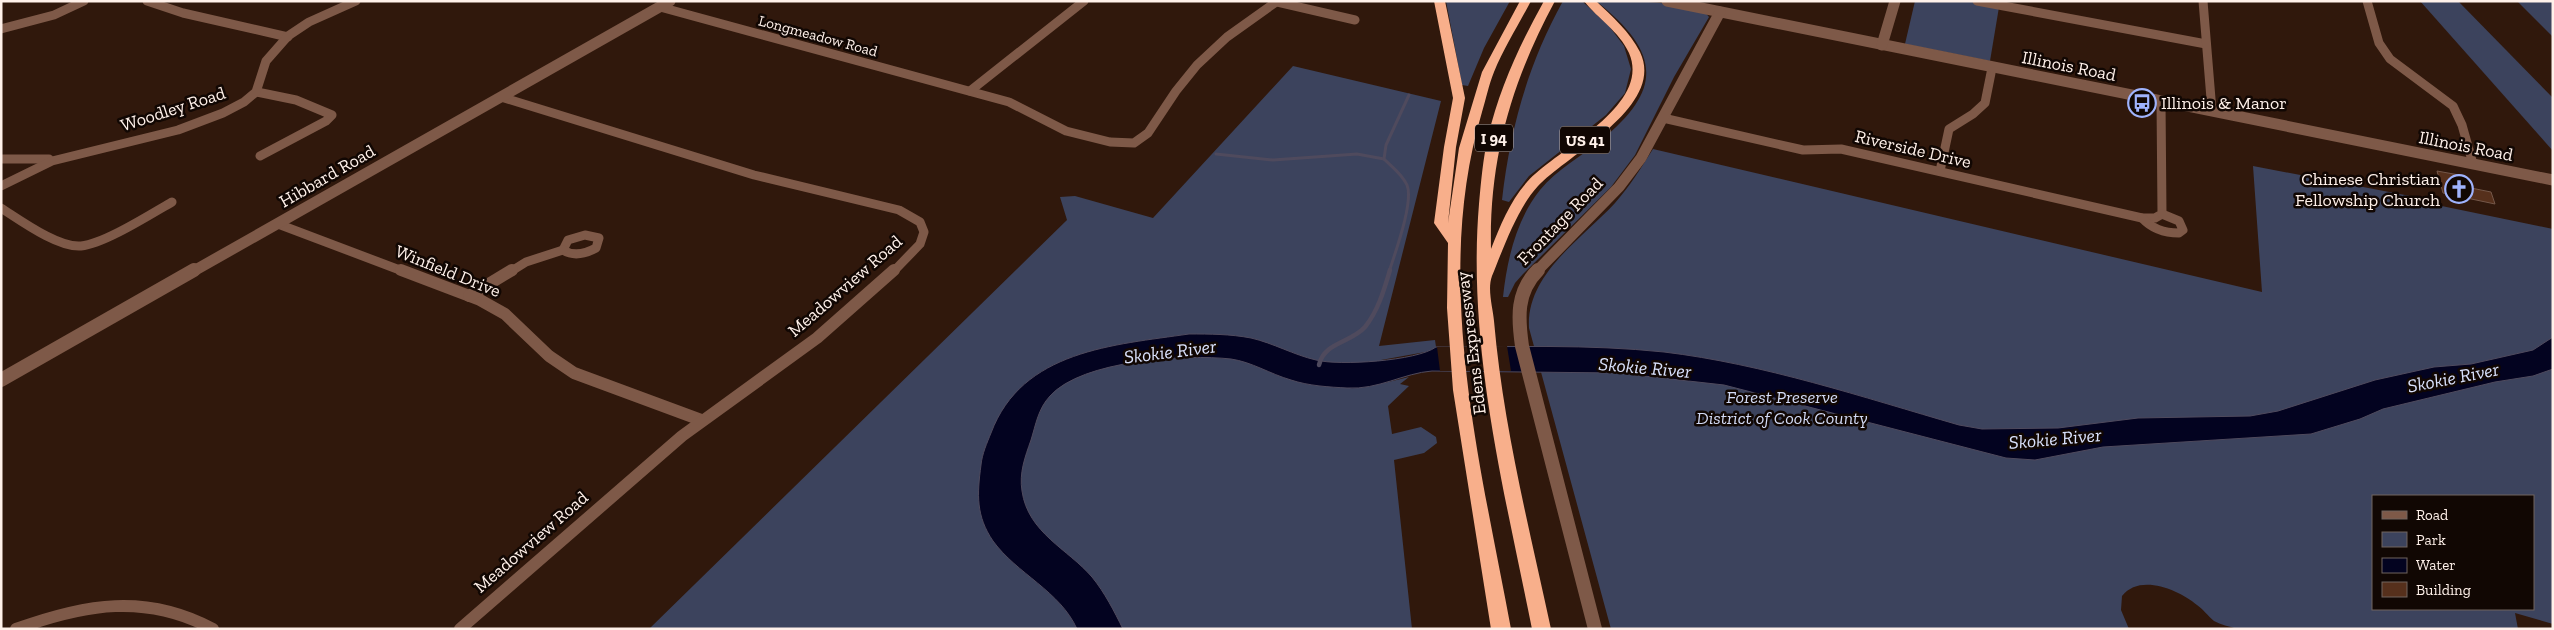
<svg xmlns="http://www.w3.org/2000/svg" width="2554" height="630" font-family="'Zilla Slab',serif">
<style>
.green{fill:#3c435d;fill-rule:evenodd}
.water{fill:#030320;stroke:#4f4a5d}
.pier{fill:#30180c}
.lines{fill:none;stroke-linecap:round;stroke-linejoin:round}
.stream-far1{stroke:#4f4a5d;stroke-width:3}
.stream{stroke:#4f4a5d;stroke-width:4.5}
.building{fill:#56301c;stroke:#745749}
.minor-far1{stroke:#7e5948;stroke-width:9}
.minor{stroke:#7e5948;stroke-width:12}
.tertiary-far1{stroke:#7e5948;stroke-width:11}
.tertiary{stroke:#7e5948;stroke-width:14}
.motorway{fill:#f8af8b;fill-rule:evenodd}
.labels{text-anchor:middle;stroke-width:5;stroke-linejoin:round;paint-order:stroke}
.far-street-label{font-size:15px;fill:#fff1ea;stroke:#110703}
.shield{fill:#110703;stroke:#b8aba5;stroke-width:1}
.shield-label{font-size:16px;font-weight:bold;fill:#fff1ea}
.street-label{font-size:18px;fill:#fff1ea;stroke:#110703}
.poi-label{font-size:18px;fill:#fff1ea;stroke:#110703;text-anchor:start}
.park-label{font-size:18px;font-style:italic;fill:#d3dbf6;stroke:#110703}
.water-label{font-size:19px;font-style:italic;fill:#dae2fd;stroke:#110703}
</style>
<rect width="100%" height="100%" fill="#30180c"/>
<!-- green -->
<g class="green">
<path d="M1446,1H1510L1484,48L1468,86L1462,85Z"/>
<path d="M1563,1H1582L1609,26L1624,46L1631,69L1625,93L1606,115L1529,176L1509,202L1502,200C1510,129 1528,64 1563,1Z"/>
<path d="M1596,1C1616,1 1701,0 1709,17L1674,77L1635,155L1611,187L1523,274L1515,283L1508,297H1503C1507,260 1516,220 1540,190C1557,169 1581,157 1601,140C1666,88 1658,50 1596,1Z"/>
<path d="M1915,1H1967L1999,7L1990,61L1905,44Z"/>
<path d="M2420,1H2458L2553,98V151Z"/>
<path d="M2517,1H2553V37Z"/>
<path d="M1293,66L1441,101L1379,346L1435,340L1436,347L1431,351L1381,360L1384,383L1409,377L1400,384L1409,386L1388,406L1392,434L1421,427L1436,437L1437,443L1424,453L1394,460L1412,629H649L1067,220L1060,197L1075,196L1153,218Z"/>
<path d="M1653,149L2262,292L2253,166L2431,200L2432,204L2553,229V624L2515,613L2518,629H2237C2229,626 2221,625 2214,621C2208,616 2203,609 2197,605C2179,590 2140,573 2122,596L2121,610L2129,629H1611L1529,328C1526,274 1582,239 1615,203C1630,186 1641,168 1653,149ZM2373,496H2533V609H2373Z"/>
</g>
<!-- water -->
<path class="water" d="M1189,334C1210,334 1230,334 1251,338C1273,343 1294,355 1316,360C1339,366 1417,361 1436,347C1512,347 1588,344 1664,352C1764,364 1862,397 1959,425L1982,429L2058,428L2138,418L2250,416L2278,411L2375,380L2434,367L2471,364L2533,350L2553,337V369L2533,376L2495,382L2383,409L2360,419L2311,434L2103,447L2035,460L2006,458L1724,385L1617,373L1432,371C1404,373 1378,390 1347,388C1329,387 1309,386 1291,380C1270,374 1252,362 1231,359C1186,354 1082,360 1050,396C1038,409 1036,424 1031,440C1025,457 1019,473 1022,491C1028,533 1068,549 1092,577C1105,593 1114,611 1123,629H1077C1060,591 1017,574 993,541C976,516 977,495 981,465C982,454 987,443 991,433C1022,350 1114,345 1189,334Z"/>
<!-- pier -->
<path class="pier" d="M1507,346L1511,371H1440L1437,347Z"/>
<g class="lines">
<!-- stream-far1 -->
<g class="stream-far1">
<path d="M1216,154L1273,160L1357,154L1384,159"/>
<path d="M1389,272C1395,253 1414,202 1407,185C1402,174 1392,167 1384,159L1386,145L1409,95"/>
</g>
<!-- stream -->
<path class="stream" d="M1319,365C1324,342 1351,343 1365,327C1378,311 1384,290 1390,270"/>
</g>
<!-- building -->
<path class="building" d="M2437,171L2459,175L2461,186L2491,192L2495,204L2443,193Z"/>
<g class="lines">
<!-- minor-far1 -->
<g class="minor-far1">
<path d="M147,1L183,13L288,37"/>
<path d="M1273,1L1355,20"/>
<path d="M1977,1L2206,44"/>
<path d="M2203,1L2212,111"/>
<path d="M2367,1L2379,43L2390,59L2453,106L2462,125L2473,164"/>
<path d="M660,7L1009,102L1066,131L1110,142L1134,143L1148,133L1176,91L1197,65L1227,37L1276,2"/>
<path d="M1,29L54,15L84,1"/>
<path d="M970,91L1084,1"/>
<path d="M257,92L296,100L332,115L326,121L260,156"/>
<path d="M501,97L754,175L899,210L920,222L924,232L920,244L893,272"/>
<path d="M1663,118L1803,150L1841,149L2142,218H2155L2162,214L2161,101"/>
<path d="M1,159H49"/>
<path d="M1940,171L1949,129L1973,114L1985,103L1992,68"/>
<path d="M1,186L52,161L178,130L223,113L244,102L256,92L266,61L288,36L309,22L356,1"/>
<path d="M1,208C20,220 58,248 81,246C104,244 151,214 172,202"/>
<path d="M2142,218C2152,229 2164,233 2179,233L2183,230L2179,221L2162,214"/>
<path d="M278,224L405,272"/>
<path d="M585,235L599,238L596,248C585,254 574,257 563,250L568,240Z"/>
<path d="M510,272L526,262L563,250"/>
</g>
<!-- minor -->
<g class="minor">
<path d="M401,270L480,300L505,314L549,356L574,373L701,420"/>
<path d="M469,296L512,270"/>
<path d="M16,629C85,604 146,593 213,629"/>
<path d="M460,629L682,436L817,338L894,270"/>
</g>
<!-- tertiary-far1 -->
<g class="tertiary-far1">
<path d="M1667,1L2553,180"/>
<path d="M1882,45L1895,1"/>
<path d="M192,272L670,1"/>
<path d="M1536,272L1619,187L1641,158L1720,12"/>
</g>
<!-- tertiary -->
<g class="tertiary">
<path d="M1538,270C1516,292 1518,318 1522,346L1595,629"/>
<path d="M1,380L194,270"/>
</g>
<!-- motorway -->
<g class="motorway">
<path d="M1434,1H1445L1465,98L1456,147L1448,223L1459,148L1482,72L1520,1H1531C1519,24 1504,48 1494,72C1489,84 1486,99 1482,112C1432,280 1480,461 1511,629H1491L1453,390L1447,308L1448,243L1434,223L1444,147L1453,98Z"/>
<path d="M1544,1H1555C1512,81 1489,158 1491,249C1500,226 1510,201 1527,182C1557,149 1652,106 1629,53C1619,31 1598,19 1584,1H1596C1612,16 1630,32 1640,52C1666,106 1568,154 1538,186C1518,207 1503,249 1492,276C1487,289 1493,309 1494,321C1503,425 1529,527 1551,629H1532C1504,489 1467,347 1479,204C1481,182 1483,158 1488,137C1499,89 1520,44 1544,1Z"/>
</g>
</g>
<!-- icons -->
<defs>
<symbol id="bus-ring" viewBox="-11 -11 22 22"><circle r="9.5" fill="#110703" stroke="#9fb3fd" stroke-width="1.5"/><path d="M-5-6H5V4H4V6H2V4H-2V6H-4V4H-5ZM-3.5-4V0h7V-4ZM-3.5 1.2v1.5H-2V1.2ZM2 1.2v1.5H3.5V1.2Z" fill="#9fb3fd"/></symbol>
<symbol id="church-ring" viewBox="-11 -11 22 22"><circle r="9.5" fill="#110703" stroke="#9fb3fd" stroke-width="1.5"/><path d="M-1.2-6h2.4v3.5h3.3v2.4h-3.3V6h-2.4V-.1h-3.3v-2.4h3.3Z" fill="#9fb3fd"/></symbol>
</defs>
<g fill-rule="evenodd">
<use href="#bus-ring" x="2126" y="87" width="32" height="32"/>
<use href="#church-ring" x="2443" y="173" width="32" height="32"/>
</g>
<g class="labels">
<!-- far-street labels -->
<g class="far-street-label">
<text transform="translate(818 36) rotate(15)" y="5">Longmeadow Road</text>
</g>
<!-- shield labels -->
<g class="shield">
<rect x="1475" y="124.5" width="38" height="27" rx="4"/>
<rect x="1560" y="126.5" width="50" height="27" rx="4"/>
</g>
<g class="shield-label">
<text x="1494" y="144">I 94</text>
<text x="1585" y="146">US 41</text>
</g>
<!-- street labels -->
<g class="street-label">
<text transform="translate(2069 66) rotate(11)" y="6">Illinois Road</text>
<text transform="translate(173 109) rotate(-18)" y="6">Woodley Road</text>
<text transform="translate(2466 146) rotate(11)" y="6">Illinois Road</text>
<text transform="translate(1913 149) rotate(13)" y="6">Riverside Drive</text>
<text transform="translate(327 176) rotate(-30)" y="6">Hibbard Road</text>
<text transform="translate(1560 221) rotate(-46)" y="6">Frontage Road</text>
<text transform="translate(448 271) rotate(22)" y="6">Winfield Drive</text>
<text transform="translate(845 286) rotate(-41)" y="6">Meadowview Road</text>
<text transform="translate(1471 343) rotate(-97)" y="6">Edens Expressway</text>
<text transform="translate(531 542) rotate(-41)" y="6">Meadowview Road</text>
</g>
<!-- poi labels -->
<g class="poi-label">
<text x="2161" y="109">Illinois &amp; Manor</text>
<text x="2440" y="185" text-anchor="end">Chinese Christian<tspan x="2440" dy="21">Fellowship Church</tspan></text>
</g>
<!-- park labels -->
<g class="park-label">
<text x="1782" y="403">Forest Preserve<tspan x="1782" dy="21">District of Cook County</tspan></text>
</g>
<!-- water labels -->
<g class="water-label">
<text transform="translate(1170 351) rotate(-7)" y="7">Skokie River</text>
<text transform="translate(1645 367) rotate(5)" y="7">Skokie River</text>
<text transform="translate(2453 377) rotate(-11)" y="7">Skokie River</text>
<text transform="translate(2055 438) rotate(-5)" y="7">Skokie River</text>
</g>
</g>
<!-- border -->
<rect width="2554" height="630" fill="none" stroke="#fff1ea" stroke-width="5"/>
<!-- legend -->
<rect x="2372" y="495" width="162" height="115" fill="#110703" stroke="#70655f"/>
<rect x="2382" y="511" width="25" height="8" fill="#7e5948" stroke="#70655f"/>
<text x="2416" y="520" font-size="15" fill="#fff1ea">Road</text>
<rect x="2382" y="532" width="25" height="15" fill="#3c435d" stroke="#70655f"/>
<text x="2416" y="545" font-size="15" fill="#fff1ea">Park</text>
<rect x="2382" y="558" width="25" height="15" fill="#030320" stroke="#70655f"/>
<text x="2416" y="570" font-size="15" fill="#fff1ea">Water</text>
<rect x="2382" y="582" width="25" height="15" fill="#56301c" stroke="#70655f"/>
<text x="2416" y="595" font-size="15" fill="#fff1ea">Building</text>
</svg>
